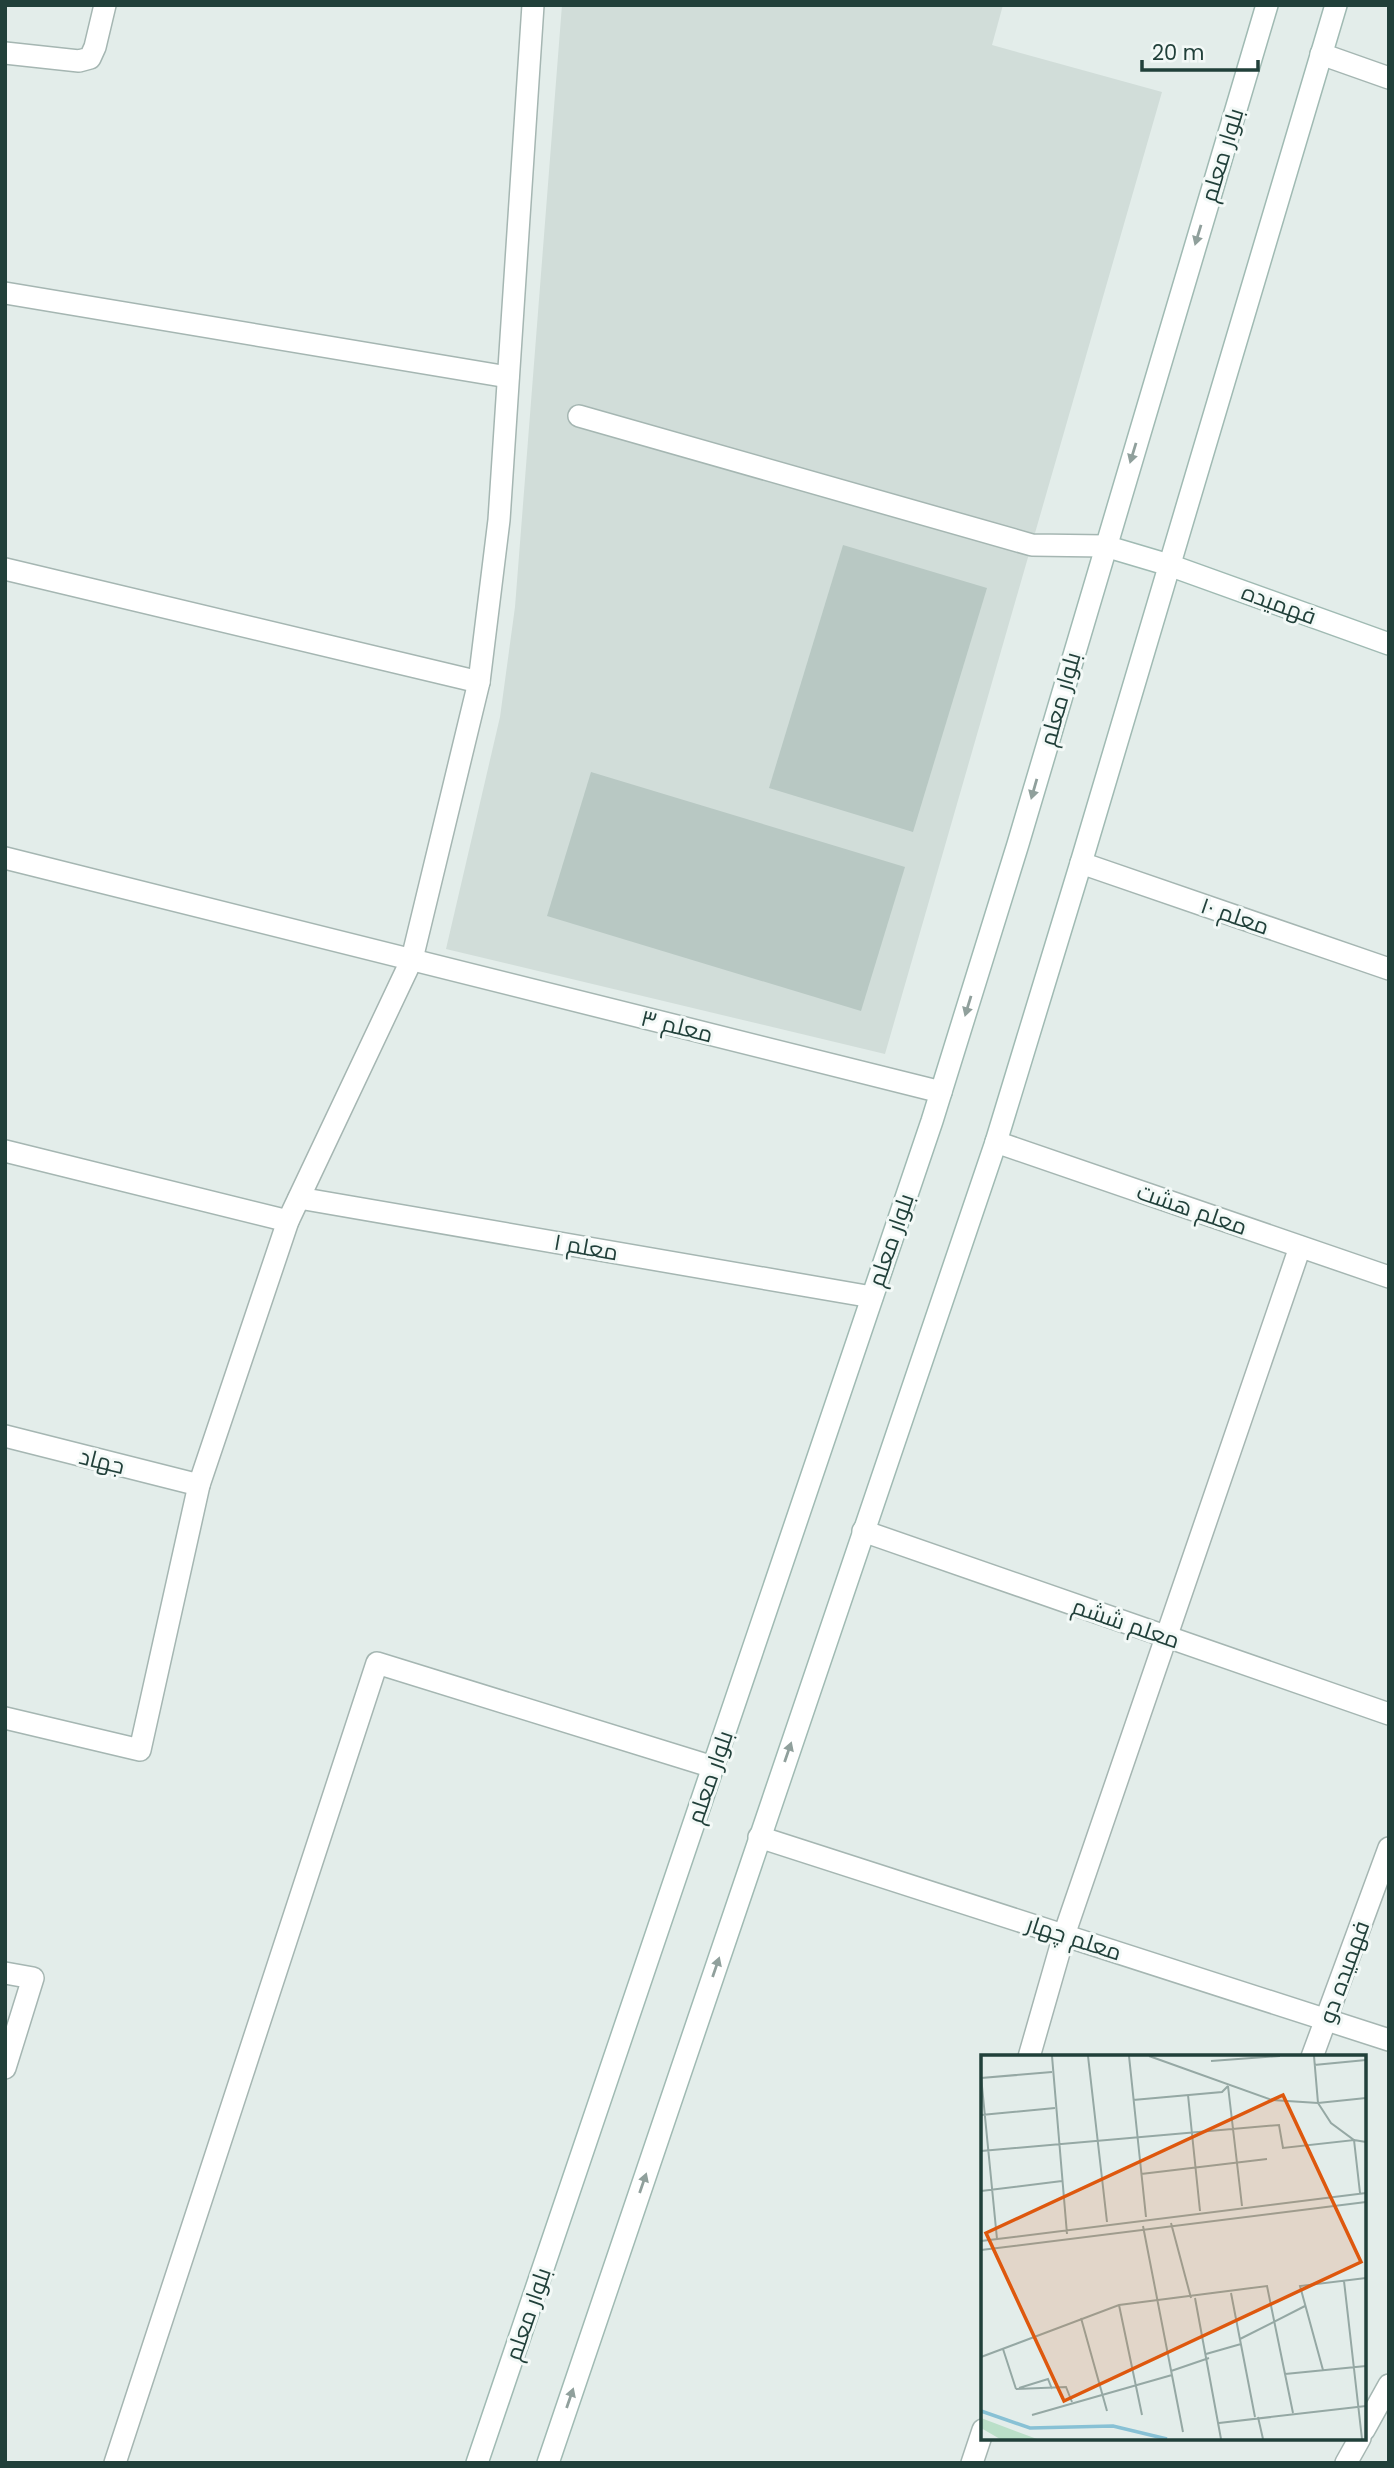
<svg xmlns="http://www.w3.org/2000/svg" width="1394" height="2468" font-family="Poppins,Cairo,sans-serif">
<style>
.built{fill:#d1ddd9}
.building{fill:#b8c8c3}
.lines{fill:none;stroke-linecap:round;stroke-linejoin:round}
.lane-casing{stroke:#a5b6b2;stroke-width:24}
.street-casing{stroke:#a5b6b2;stroke-width:24}
.secondary-casing{stroke:#a0bab3;stroke-width:24}
.lane{stroke:#fff;stroke-width:21}
.street{stroke:#fff;stroke-width:21}
.secondary{stroke:#fff;stroke-width:21}
.oneway{fill:#90a09c}
.labels{text-anchor:middle;stroke-width:6;stroke-linejoin:round;paint-order:stroke}
.street-label{font-size:23px;fill:#21403a;stroke:#f3f9f7}
.inset-river{fill:none;stroke:#88c1d5;stroke-width:3.5}
.inset-road{fill:none;stroke:#95a8a4;stroke-width:2}
.view{fill:#de580e;fill-opacity:0.15;stroke:#de580e;stroke-width:3.5}
.inset-edge{fill:none;stroke:#21403a;stroke-width:3.5}
</style>
<rect width="100%" height="100%" fill="#e3edea"/>
<!-- built -->
<path class="built" d="M562,5H1003L992,45L1162,92L885,1054L446,949L500,717L515,607Z"/>
<!-- building -->
<g class="building">
<path d="M843,545L987,588L913,832L769,788Z"/>
<path d="M591,772L905,867L861,1011L547,916Z"/>
</g>
<g class="lines">
<defs>
<g id="lane">
<path d="M579,416L1032,545L1105,546"/>
<path d="M115,2463L377,1663L713,1767"/>
</g>
<g id="street">
<path d="M5,53L79,61L90,58L95,47L105,5"/>
<path d="M1321,54L1389,78"/>
<path d="M5,293L508,377"/>
<path d="M5,569L479,682"/>
<path d="M5,858L941,1092"/>
<path d="M1081,863L1389,969"/>
<path d="M996,1142L1389,1277"/>
<path d="M5,1151L288,1221"/>
<path d="M299,1198L872,1297"/>
<path d="M5,1436L199,1485"/>
<path d="M863,1531L1389,1714"/>
<path d="M5,1718L140,1750L199,1485L288,1221L412,959L479,682L499,520L533,5"/>
<path d="M759,1837L1389,2040"/>
<path d="M5,1973L33,1978L5,2068"/>
<path d="M1029,2057L1064,1935L1300,1247"/>
<path d="M1312,2057L1389,1848"/>
<path d="M1364,2430L1389,2385"/>
<path d="M972,2463L983,2430"/>
<path d="M1346,2463L1360,2438"/>
</g>
<g id="secondary">
<path d="M1105,546L1169,565L1389,644"/>
<path d="M477,2463L932,1121L1018,844L1267,5"/>
<path d="M548,2463L996,1142L1081,863L1336,5"/>
</g>
</defs>
<!-- lane casing -->
<use href="#lane" class="lane-casing"/>
<!-- street casing -->
<use href="#street" class="street-casing"/>
<!-- secondary casing -->
<use href="#secondary" class="secondary-casing"/>
<!-- lane -->
<use href="#lane" class="lane"/>
<!-- street -->
<use href="#street" class="street"/>
<!-- secondary -->
<use href="#secondary" class="secondary"/>
</g>
<!-- one-way arrows -->
<defs><path id="oneway-solid" d="M-6-.8H1V-3.2L6.5 0L1 3.2V.8H-6Z" transform="scale(1.75)"/></defs>
<g class="oneway">
<use href="#oneway-solid" transform="translate(1198 235) rotate(107)"/>
<use href="#oneway-solid" transform="translate(1133 453) rotate(107)"/>
<use href="#oneway-solid" transform="translate(1034 789) rotate(106)"/>
<use href="#oneway-solid" transform="translate(968 1006) rotate(107)"/>
<use href="#oneway-solid" transform="translate(788 1752) rotate(-71)"/>
<use href="#oneway-solid" transform="translate(716 1967) rotate(-71)"/>
<use href="#oneway-solid" transform="translate(643 2183) rotate(-71)"/>
<use href="#oneway-solid" transform="translate(570 2398) rotate(-71)"/>
</g>
<g class="labels">
<!-- street labels -->
<g class="street-label">
<text transform="translate(1222 155) rotate(-73)" y="8">بلوار معلم</text>
<text transform="translate(1279 604) rotate(20)" y="8">فهمیده</text>
<text transform="translate(1060 699) rotate(-74)" y="8">بلوار معلم</text>
<text transform="translate(1235 916) rotate(19)" y="8">معلم ۱۰</text>
<text transform="translate(677 1026) rotate(14)" y="8">معلم ۳</text>
<text transform="translate(1192 1209) rotate(19)" y="8">معلم هشت</text>
<text transform="translate(891 1240) rotate(-71)" y="8">بلوار معلم</text>
<text transform="translate(586 1247) rotate(10)" y="8">معلم ۱</text>
<text transform="translate(102 1461) rotate(14)" y="8">جهاد</text>
<text transform="translate(1126 1623) rotate(19)" y="8">معلم ششم</text>
<text transform="translate(710 1777) rotate(-71)" y="8">بلوار معلم</text>
<text transform="translate(1074 1938) rotate(18)" y="8">معلم چهار</text>
<text transform="translate(1344 1972) rotate(-70)" y="8">فهمیده دو</text>
<text transform="translate(528 2314) rotate(-71)" y="8">بلوار معلم</text>
</g>
</g>
<!-- overview -->
<g transform="translate(981 2055)">
<rect width="385" height="385" fill="#e3edea"/>
<path d="M0,363L56,384H63H19L0,373Z" fill="#badfc8"/>
<path class="inset-river" d="M0,356L49,373L132,371L186,384"/>
<path class="inset-road" d="M71,1L86,179M107,1L126,167M148,1L165,162M168,1L291,45L337,48L385,43M333,1L337,48L350,68L373,85L385,87M230,6L299,1M333,10L385,5M0,21L16,184M0,23L71,17M247,31L261,151M207,40L219,156M152,45L241,37L247,31M0,60L74,53M0,96L298,70L302,93L373,85L379,138M160,119L286,104M0,136L81,126M190,168L210,243M162,171L202,377M0,186L385,138M0,195L385,147M363,226L381,384M250,238L274,362M214,243L240,384M138,250L161,360M100,263L126,356M259,284L324,251M22,294L35,334M225,299L260,289M0,302L138,250L286,231L312,358M342,315L319,231L385,223M190,316L228,303M304,319L385,311M38,333L67,324L71,334M35,334L85,332L91,347M51,360L191,320M277,362L282,384M238,368L385,351"/>
<path class="view" d="M302,40L380,207L83,346L5,178Z"/>
<rect width="385" height="385" class="inset-edge"/>
</g>
<!-- border -->
<rect width="1394" height="2468" fill="none" stroke="#21403a" stroke-width="14"/>
<!-- scale -->
<path d="M1142 60v10h116v-10" fill="none" stroke="#21403a" stroke-width="3.5"/>
<text x="1152" y="60" font-size="21" fill="#21403a" stroke="#f3f9f7" stroke-width="5" paint-order="stroke">20 m</text>
</svg>
